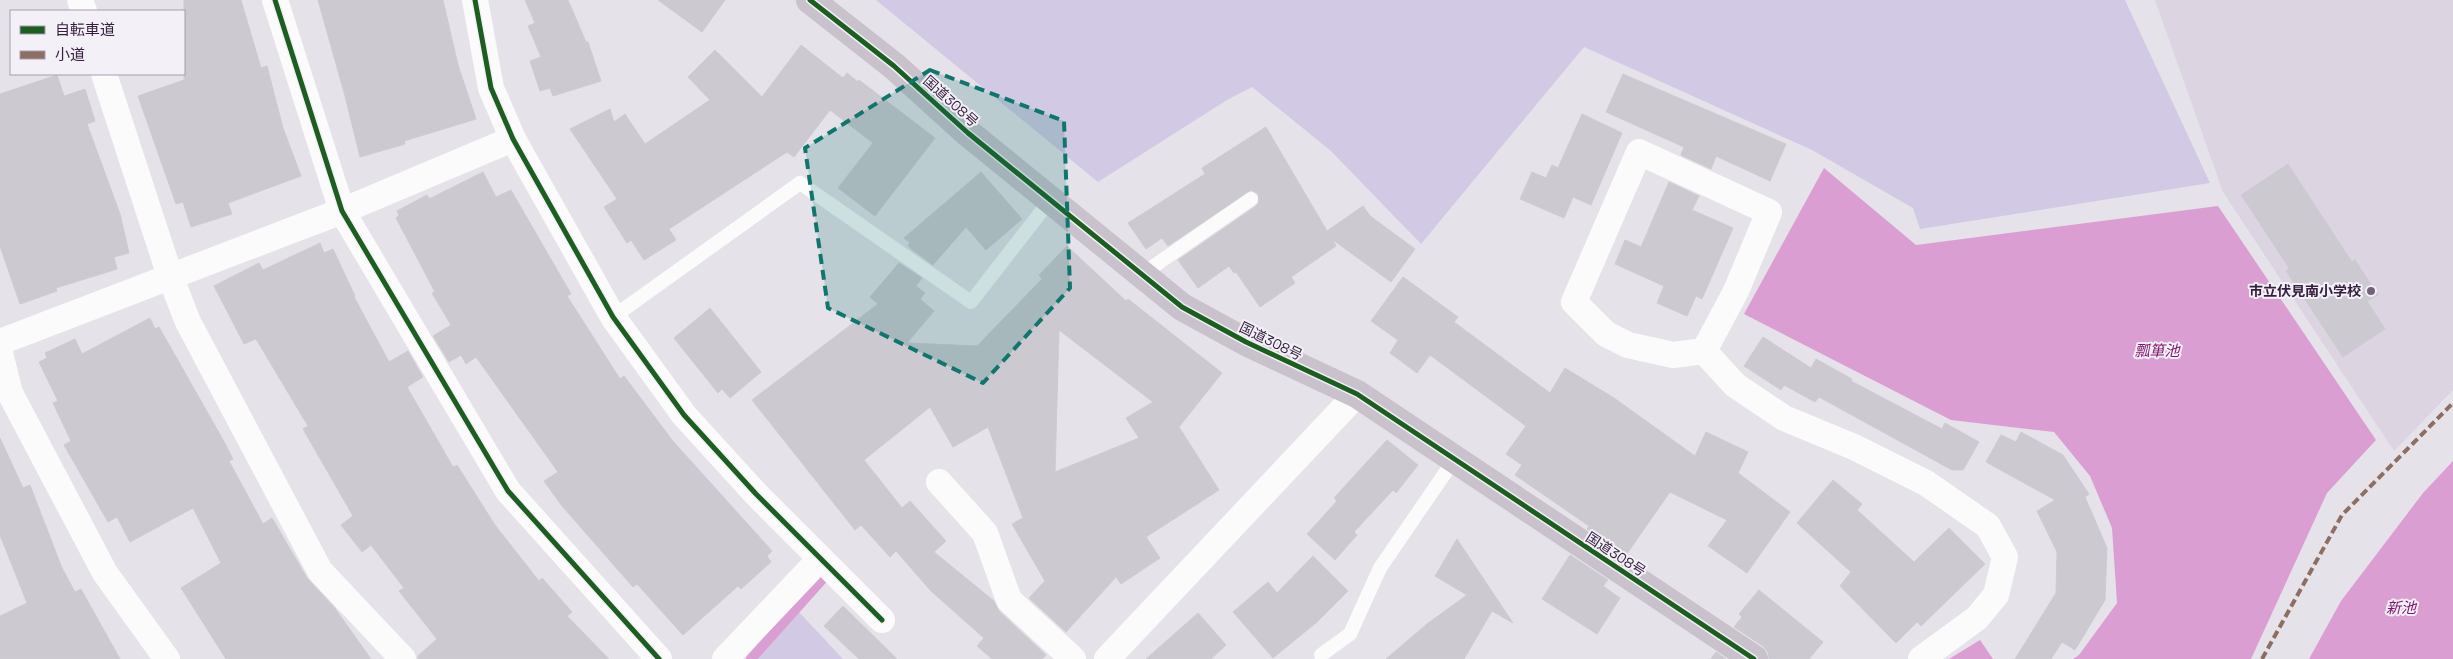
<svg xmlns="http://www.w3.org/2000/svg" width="2453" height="659" font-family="'Space Grotesk','Noto Sans JP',sans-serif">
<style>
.built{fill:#dcd4e1}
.green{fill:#d2cae4}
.water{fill:#db9ed3}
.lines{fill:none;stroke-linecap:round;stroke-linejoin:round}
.stream{stroke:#db9ed3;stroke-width:10}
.building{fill:#cdc9d0;stroke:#cfcbd2;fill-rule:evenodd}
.service{stroke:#fbfbfc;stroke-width:14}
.minor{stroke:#fbfbfc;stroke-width:26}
.trunk{stroke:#c9c2cc;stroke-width:28}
.quiet{stroke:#8d6e63;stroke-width:4;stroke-dasharray:8 4;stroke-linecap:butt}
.cycleway-casing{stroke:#f4f0f8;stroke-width:8}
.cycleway{stroke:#1b5e20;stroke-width:5}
.marked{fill:#0f766e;fill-opacity:0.2;stroke:#0f766e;stroke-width:4;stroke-dasharray:10 6;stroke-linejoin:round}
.poi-dot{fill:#736379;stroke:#f4f0f8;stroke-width:2}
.labels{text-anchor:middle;stroke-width:4;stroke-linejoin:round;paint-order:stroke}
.street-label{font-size:14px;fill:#351f3d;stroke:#f4f0f8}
.poi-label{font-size:14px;font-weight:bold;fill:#351f3d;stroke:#f4f0f8;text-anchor:end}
.water-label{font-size:15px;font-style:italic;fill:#7e146d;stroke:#f4f0f8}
</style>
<rect width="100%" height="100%" fill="#e6e2e9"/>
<!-- built -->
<path class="built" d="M2155,0H2453V390L2394,451L2223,192Z"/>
<!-- green -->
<g class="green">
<path d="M876,0H2125L2210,183L1920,229L1913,208L1812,150L1584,47L1421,244L1331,151L1252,87L1227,100L1098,182Z"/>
<path d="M795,609H796L843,659H751Z"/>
</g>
<!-- water -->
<g class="water">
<path d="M1824,168L1916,245L2218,206L2376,440L2327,493L2251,659H2073L2079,655L2117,603L2112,528L2090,476L2054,432L1951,420L1744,314Z"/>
<path d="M2453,461V659H2309L2341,601L2423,493Z"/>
<path d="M1980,640L1993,659H1949Z"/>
</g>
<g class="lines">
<!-- stream -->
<path class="stream" d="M751,659L828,573"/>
</g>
<!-- building -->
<g class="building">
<path d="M184,0H241L261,68L267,66L283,128L301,176L228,203L232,214L191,227L183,202L176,204L138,96L184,80Z"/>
<path d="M318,0H443L458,65L476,119L404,141L405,144L360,157L345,96Z"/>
<path d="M525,0H568L586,42H588L601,81L553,96L550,88L540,91L530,61L541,57L528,26L535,23Z"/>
<path d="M658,0H725L702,32Z"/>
<path d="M801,45L843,78L847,73L858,82L859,80L935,138L875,216L838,188L873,143L830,110L794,157L787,152L669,229L676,240L644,260L631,240L627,243L604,207L617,199L570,129L610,109L614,122L625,114L645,144L710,100L688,77L715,50L762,97Z"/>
<path d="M1623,74L1786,144L1770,181L1716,156L1711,169L1681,155L1684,147L1606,112Z"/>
<path d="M57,75L64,96L85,89L95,121L87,124L120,214L129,253L114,257L117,269L56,288L57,291L20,304L0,246V94Z"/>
<path d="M1582,114L1622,133L1591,205L1573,197L1564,218L1520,199L1532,172L1546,178L1552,165L1558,168Z"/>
<path d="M1266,127L1327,231L1363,206L1370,216L1415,249L1391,282L1333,240L1336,246L1291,277L1295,283L1260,307L1236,272L1234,273L1229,266L1198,288L1178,260L1256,206L1259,202L1258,194L1251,190L1168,246L1162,238L1146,249L1128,223L1205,174L1202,168Z"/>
<path d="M2288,164L2352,262L2355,260L2378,295L2367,301L2385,329L2343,357L2286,271L2289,268L2241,195Z"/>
<path d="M483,172L496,197L511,190L571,294L567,296L620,379L624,376L672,440L772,551L767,556L771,562L741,589L738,586L683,635L637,584L633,587L562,506L544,481L558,472L476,357L466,364L461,355L449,362L433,336L451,325L432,293L435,292L396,218L399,215L397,211L427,195L429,199Z"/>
<path d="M981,172L1022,219L986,250L966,227L933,265L911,249L908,245L910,243L904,238Z"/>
<path d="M1669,182L1699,196L1692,210L1733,228L1702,299L1696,296L1687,316L1657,303L1664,286L1615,264L1625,240L1641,247Z"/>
<path d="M320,243L324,253L333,249L355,296L354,297L389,362L408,351L423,377L407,387L453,467L457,465L495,525L539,581L542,578L572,612L567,616L609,659H418V656L437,639L399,591L404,588L371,545L362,552L341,525L353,516L303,429L308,426L256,339L244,344L214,286L259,263L263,270Z"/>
<path d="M1067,246L1126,301L1128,299L1222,373L1179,427L1219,490L1146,537L1160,558L1121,584L1116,577L1066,632L1029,598L1045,581L1012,524L1023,518L988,427L953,447L930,407L864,460L902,508L910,501L946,541L934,552L994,601L999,611L1046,655L1042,659H992L977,646L984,638L931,591L896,551L890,557L861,525L855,530L752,400L878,304L870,297L899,263L922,278L916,286L925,293L920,299L934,311L907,343L977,346L1042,279L1039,275ZM1059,330L1153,402L1126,418L1139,438L1055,472Z"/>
<path d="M1403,277L1458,317L1454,322L1550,393L1565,368L1614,398L1695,456L1706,432L1748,452L1738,473L1790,512L1747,573L1708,546L1727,520L1670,492L1626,555L1587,529L1589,526L1515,475L1522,465L1506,454L1526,426L1430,355L1417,373L1390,353L1398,340L1371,321Z"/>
<path d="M710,308L761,372L730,398L722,389L718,393L674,338Z"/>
<path d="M150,318L155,329L159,327L222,438L233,459L229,461L263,524L272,518L307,578L334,607L371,659H226L181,588L221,563L193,508L130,542L117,517L108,522L64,445L71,441L53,403L58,401L39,362L47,358L45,353L75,339L82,354Z"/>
<path d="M1763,337L1811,368L1816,359L1852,379L1851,381L1942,429L1945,423L1979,442L1963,470H1952L1819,397L1815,402L1784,385L1781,390L1744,366Z"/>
<path d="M2021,432L2063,455L2089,494L2085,497L2107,548L2105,600L2075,650L2062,642L2051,659H2015L2056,593L2057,552L2037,511L2055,500L1986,462L2001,435L2016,442Z"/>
<path d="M0,438L23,488L30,485L62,568L75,592L81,589L120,659H0V616L27,603L0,535Z"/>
<path d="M1387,440L1418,465L1396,493L1393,490L1354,532L1357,535L1335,560L1307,534L1337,501L1334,498Z"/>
<path d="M1833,480L1862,504L1857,510L1914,562L1949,528L1985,564L1921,626L1917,622L1896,643L1840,586L1851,572L1797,523Z"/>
<path d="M1457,539L1513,623L1492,611L1464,659H1386L1427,624L1467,595L1435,576Z"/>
<path d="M1570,555L1608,580L1603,586L1620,598L1597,634L1542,599Z"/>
<path d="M1313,556L1348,591L1317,622L1273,658L1233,612L1268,582L1277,593Z"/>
<path d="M1759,590L1823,642L1809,659H1769L1768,652L1763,646L1734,627L1742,617L1739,614Z"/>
<path d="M843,606L897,659H859L824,626Z"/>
<path d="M1198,613L1226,645L1211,659H1146Z"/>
<path d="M1716,652L1726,659H1711Z"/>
</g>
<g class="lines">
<!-- service -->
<g class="service">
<path d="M1141,275L1251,199"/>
<path d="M613,317L800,183L971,302L1051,199"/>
<path d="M1321,655L1350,634L1380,568L1454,460"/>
</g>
<!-- minor -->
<g class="minor">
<path d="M80,0L84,11"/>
<path d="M275,0L342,211L508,491L659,659"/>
<path d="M475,0L491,88L513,139L613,317L684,415L756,494L882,620"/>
<path d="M104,74L170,276L188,322L320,571L403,659"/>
<path d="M1639,152L1769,212L1736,291L1704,351L1673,355L1628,345L1606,334L1574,302Z"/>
<path d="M0,342L342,211L513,139"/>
<path d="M1704,351L1735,385L1784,418L1854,447L1926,483L1988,526L2005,557L1996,595L1977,618L1921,659"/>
<path d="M0,353L10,393L105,573L167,659"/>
<path d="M939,482L985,533L1009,600L1073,659"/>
<path d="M725,659L820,559"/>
<path d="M1107,659L1357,394"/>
</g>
<!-- trunk -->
<path class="trunk" d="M810,0L894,66L968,133L1182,307L1246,342L1357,394L1754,659"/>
<!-- quiet -->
<path class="quiet" d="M2262,659L2342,515L2453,403"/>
<defs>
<g id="cycleway">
<path d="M275,0L342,211L508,491L659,659"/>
<path d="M475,0L491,88L513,139L613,317L684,415L756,494L882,620"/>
<path d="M810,0L894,66L968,133L1182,307L1246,342L1357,394L1754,659"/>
</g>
</defs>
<!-- cycleway casing -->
<use href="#cycleway" class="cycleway-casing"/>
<!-- cycleway -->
<use href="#cycleway" class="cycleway"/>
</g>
<!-- marked area -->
<path class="marked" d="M930,70L1064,121L1070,288L983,383L828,308L805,148Z"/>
<!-- markers -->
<circle class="poi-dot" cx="2371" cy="291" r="5"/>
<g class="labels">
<!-- street labels -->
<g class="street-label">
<text transform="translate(951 101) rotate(42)" y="5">国道308号</text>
<text transform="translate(1271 341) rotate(26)" y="5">国道308号</text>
<text transform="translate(1616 554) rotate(33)" y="5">国道308号</text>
</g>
<!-- poi labels -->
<g class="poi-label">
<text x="2361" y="296">市立伏見南小学校</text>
</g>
<!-- water labels -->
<g class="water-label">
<text x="2157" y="356">瓢箪池</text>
<text x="2401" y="613">新池</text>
</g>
</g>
<!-- legend -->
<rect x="10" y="10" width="175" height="65" fill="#f4f0f8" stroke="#a89cad"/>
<rect x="20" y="26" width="25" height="8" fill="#1b5e20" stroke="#a89cad"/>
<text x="55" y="35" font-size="15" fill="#351f3d">自転車道</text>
<rect x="20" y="51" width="25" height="8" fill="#8d6e63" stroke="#a89cad"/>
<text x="55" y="60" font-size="15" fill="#351f3d">小道</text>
</svg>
